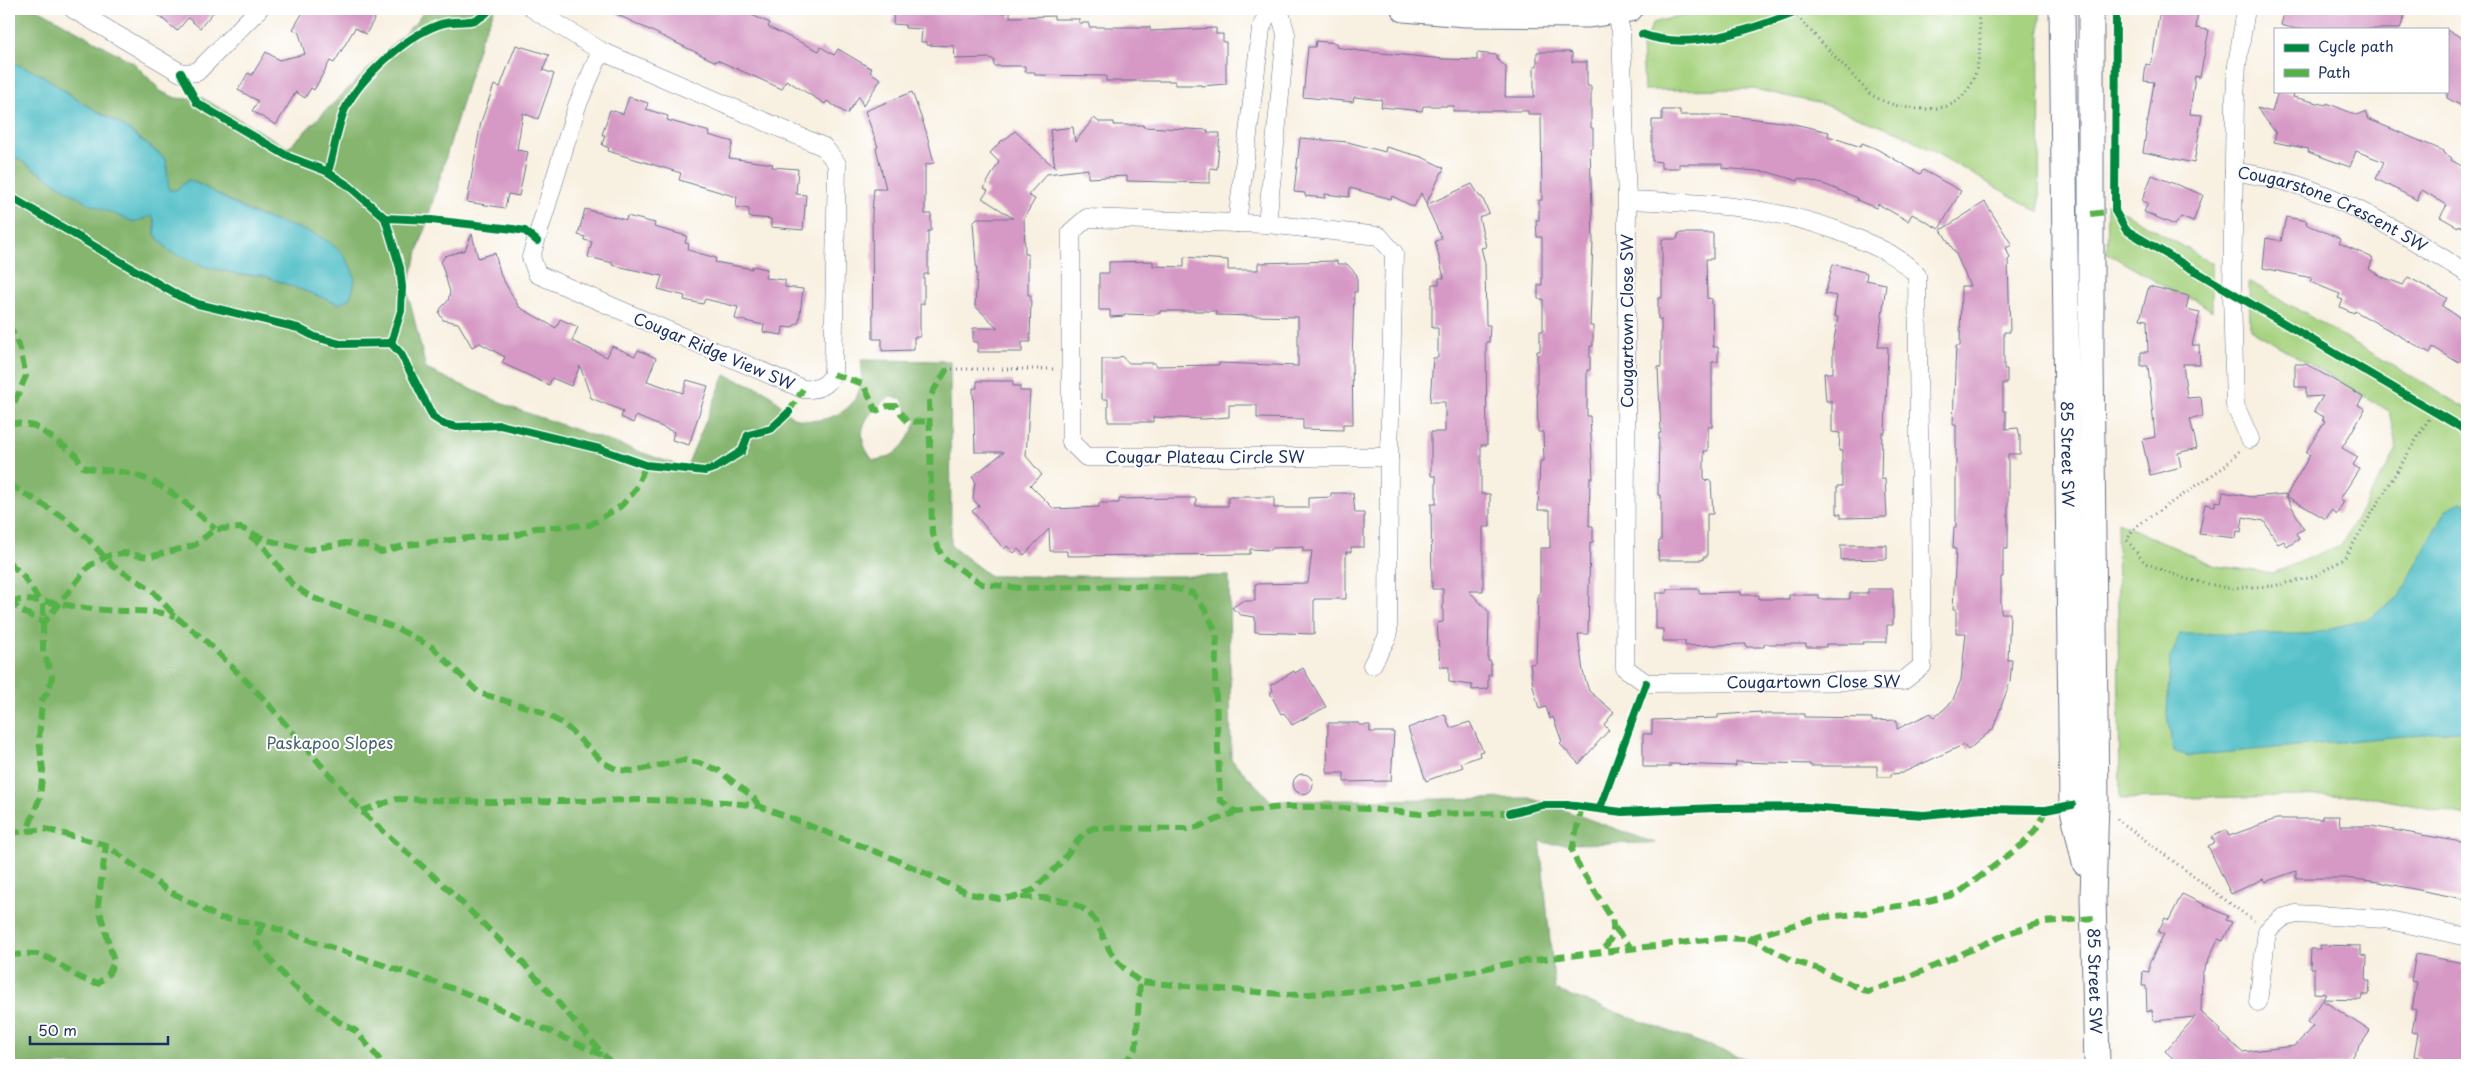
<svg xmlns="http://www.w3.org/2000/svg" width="2476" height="1074" font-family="'Playpen Sans',sans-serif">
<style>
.green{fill:#a7d380;stroke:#61816f}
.forest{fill:#85b56e;stroke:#507266;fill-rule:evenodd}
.water{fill:#52c0c8;stroke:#367893}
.building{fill:#d699c5}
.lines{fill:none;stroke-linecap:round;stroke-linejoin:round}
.street-casing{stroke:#68738c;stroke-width:19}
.secondary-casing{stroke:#68738c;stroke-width:27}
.path{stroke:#68738c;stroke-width:3;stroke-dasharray:1 4;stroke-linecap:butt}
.street{stroke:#fff;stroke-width:18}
.secondary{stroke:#fff;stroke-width:25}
.quiet{stroke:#55b248;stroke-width:6;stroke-dasharray:12 6;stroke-linecap:butt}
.cycleway-casing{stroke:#fff;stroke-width:11}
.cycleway{stroke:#00873e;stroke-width:8}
.labels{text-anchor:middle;stroke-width:4;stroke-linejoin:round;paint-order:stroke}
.street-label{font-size:16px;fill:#1b2f5e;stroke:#fff}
.park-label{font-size:16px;fill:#456068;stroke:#fff}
</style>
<rect width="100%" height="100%" fill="#fff"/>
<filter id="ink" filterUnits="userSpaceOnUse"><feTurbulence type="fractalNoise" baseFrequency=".02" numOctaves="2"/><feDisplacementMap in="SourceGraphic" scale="10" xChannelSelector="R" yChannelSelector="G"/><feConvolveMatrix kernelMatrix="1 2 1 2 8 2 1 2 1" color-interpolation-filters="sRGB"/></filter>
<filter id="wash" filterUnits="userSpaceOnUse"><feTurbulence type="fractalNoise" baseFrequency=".0096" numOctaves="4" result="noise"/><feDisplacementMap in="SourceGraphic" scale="20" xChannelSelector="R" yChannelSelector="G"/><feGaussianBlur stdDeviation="1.12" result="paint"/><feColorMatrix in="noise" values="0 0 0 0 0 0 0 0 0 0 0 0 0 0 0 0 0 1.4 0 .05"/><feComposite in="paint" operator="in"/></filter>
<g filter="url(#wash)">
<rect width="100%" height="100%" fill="#f8f0e0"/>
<!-- green -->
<g class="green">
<path d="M1704,9H2040L2039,212L1899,132L1822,104L1754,89L1644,90L1642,45L1653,23Z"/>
<path d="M2108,203L2212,263V311L2195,299L2181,296L2107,253Z"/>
<path d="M2249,281L2467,409V816L2361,795L2120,799L2117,522L2216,566L2273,573L2341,545L2397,450L2389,411L2250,329Z"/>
</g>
<!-- forest -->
<path class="forest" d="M9,9H38L134,63L162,92L176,98L187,99L199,96L288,148L418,20L425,9H495L481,38L407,289L426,369L513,408L686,468L725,375C740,381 758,386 771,395C779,402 786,414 796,418C803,421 812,421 819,420C852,415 866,392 861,360L950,361L951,546L990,576H1229L1231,759L1271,801L1530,798L1655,843L1551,844L1540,841L1555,990L1754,1062L2022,1065H9V153L87,203L143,219L152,216L155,221V235L170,252L204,266L241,275H262L339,303L283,224L249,211L199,184L188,180L176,190L168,191L166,159L122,125L79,101L42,75L9,61ZM890,397L902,399L909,413L917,420C909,440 897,460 873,460C851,434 866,412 890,397Z"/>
<!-- water -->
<g class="water">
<path d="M9,61L42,75L79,101L122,125L166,159L169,190H176L188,180C209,187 228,202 248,211C285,229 341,229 354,276C356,282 352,292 350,298L339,304L262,275H241L204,266L170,252L155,235V221L152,216L134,222L87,203L9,153Z"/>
<path d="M2461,502L2467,505V730L2189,756L2173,751L2167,715L2170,660L2180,634H2309L2367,619L2400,596L2445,510Z"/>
</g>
<g id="blocks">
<!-- building -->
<g class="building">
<path d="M151,9H216L200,28L188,18L177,31Z"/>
<path d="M305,9H369L377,14L366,34L355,28L334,63L330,61L314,90L311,88L305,98L296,92L276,125L252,111L258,101L238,90L248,73L252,75L266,52L279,60L305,54L299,33L293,29Z"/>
<path d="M606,9H738L770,23L768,27L819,51L821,47L834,55L838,49L872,69L870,72L881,79L863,106L859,96L847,114L827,101L825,104L786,80L782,89L717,60L716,62Z"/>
<path d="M894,9H985V13L1010,12V17L1054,16V19H1079V23H1089V27H1150V31L1216,28V34H1223V42H1226V84L1201,86V85H1175V81H1106V76L1035,75V72H1025V66H994V60L990,58L955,59L954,46L927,45V42H921L922,29L905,28V25L893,24Z"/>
<path d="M2160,9H2198L2196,28L2209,30L2200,77L2195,76L2190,114L2202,115L2194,163L2143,152L2154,82L2144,81L2146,64L2150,65L2153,54Z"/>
<path d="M2285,9H2392L2405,14L2400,29H2296L2281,25Z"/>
<path d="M2447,30L2467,40V109L2447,98Z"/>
<path d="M1316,41L1337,43L1336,47L1360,51L1444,59L1477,60V53L1497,55V59L1506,67L1505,97H1534V66H1537V52H1569L1572,53V62H1587V86H1591V128H1593V148H1590L1593,240L1590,326H1593V346H1590V370H1587V416H1590L1593,478H1590L1589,526H1593V542H1590L1588,634H1578L1583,672L1589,691L1614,712L1604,725L1609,730L1579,764L1560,744L1562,742L1553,717L1550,719L1546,707L1539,709L1533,686L1530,664L1536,663L1538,594H1540V548H1550V510H1538L1540,461H1544L1543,432H1538L1537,386V351H1540V331H1543V299H1538V285H1542V237H1537L1536,220H1539V200H1542L1541,114H1528V111H1453L1454,106H1423L1422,111L1381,107L1382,100L1354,97L1353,102L1303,97L1308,47H1315Z"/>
<path d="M516,45L549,55L543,70L554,74L538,119L523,113L517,150L528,152L519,196L508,194L505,208L467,202L481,122L494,85L500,87Z"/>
<path d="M2278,91L2294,94L2293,97L2326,105L2327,103L2357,115L2365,112L2368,119L2444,151V153L2452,158L2451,160L2467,169V230L2459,225L2458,227L2440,217L2447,205L2422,190L2417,200L2376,179L2384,162L2356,151L2350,167L2308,152L2309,149L2274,142L2276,133L2257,108L2272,112Z"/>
<path d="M912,92L926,131L934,163L925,165V214H931V231H928V274H924V304H920V337H914V350L882,351V339H873L872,212L874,189H886L876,148L878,147L865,111Z"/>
<path d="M629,97L648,103L646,109L668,116L667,120L710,132L709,135L733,142L729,158L773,164L772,167L798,169L796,194L806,195L803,230L771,227V219L749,217V209L736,207L737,197L679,180L681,173L608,151L609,148L602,145L605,135H602L610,110L623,114Z"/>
<path d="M1662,110H1680V115H1722L1790,123L1829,132L1828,136L1861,147L1862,143L1875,148L1920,174L1923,170L1961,191L1939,229L1912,214L1908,221L1878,204L1876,208L1857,200L1858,198L1826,185L1799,178L1798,181L1768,172L1722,168V164H1679V168H1661V162L1652,161V120H1662Z"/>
<path d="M1094,118L1099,122H1114V125H1143V127L1208,130V133H1220L1217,169L1210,168V183L1127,181V176L1088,178V169L1047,174L1028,195L1035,199L1024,218L1025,254H1028V295H1031L1030,342H1022V352H978V342H973V328H998L975,306L977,276L973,222L977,218H1013L982,198L988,191L984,188L999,162L990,153L1002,140L1003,141L1015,131L1055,168L1050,130L1073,127L1075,142Z"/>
<path d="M1300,138L1348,142L1385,152L1386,147L1422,157L1444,168L1426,204L1421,193L1414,207L1392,196L1391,199L1350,188L1349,197L1325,194V198L1305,196V193L1294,192Z"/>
<path d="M2152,175L2203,195L2193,222L2181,217L2175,225L2144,212L2148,203L2142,201Z"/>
<path d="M1472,184L1480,197H1482L1489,213L1479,217L1486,247L1481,248L1485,263L1486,325H1490L1489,342H1486L1487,445H1481V494H1490V527H1483V591H1469L1489,612L1488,661H1491V675H1488V689L1472,690V685L1449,682V667H1440L1437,623L1443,622V589H1432L1431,504H1436V476H1431V432H1445V402H1430L1433,358H1438V328H1432V284H1439V278H1444L1435,241L1442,239L1426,205Z"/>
<path d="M1985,202L2012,245L2006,248L2010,258L2008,260L2010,332H2004V369H2007V383H2003V411H2006V429L2018,428L2020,437V454H2008V549H2003V577H2001V613H2010L2008,660H2012L2010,682L1993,729L1968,750L1963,745L1902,773L1891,774V777H1877V766H1810V764L1736,762V766L1670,764V767H1643V734H1652V720L1718,718V715L1761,712V714H1804V717L1872,718V721L1897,720V729L1931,713L1934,718L1952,702L1961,680L1966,633H1956V609H1953L1956,549H1953L1954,527H1956V425H1953L1955,368L1956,346H1960L1961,286H1970L1956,254L1941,230Z"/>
<path d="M585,209L626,220L627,216L655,223L654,227L687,236L685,243L689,244L688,250L716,258L715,262L752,269V266L767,269L765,278L785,280V287L803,289L799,322L791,328L783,327L782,335L763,332L764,325L735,319L738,307L705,299L703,304L684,300L685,296L658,289L662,276L612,265L613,263L588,257L592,242L584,240L585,237L578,235Z"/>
<path d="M2286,217L2307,221L2306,224L2341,239L2339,243L2373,258L2369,269L2380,276L2403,285L2408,277L2447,298L2442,306L2467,322V360L2463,357L2459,363L2433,347L2430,353L2355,311L2354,313L2340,307L2343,300L2338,298L2340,294L2310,282L2312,278L2263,268L2266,238L2281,241Z"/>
<path d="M1679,233H1713V259H1706L1707,298L1712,299L1713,347H1718V362H1712V427H1708V451H1704V480L1711,481L1713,514H1707V557H1703V560H1658L1659,541H1661V495H1658L1659,433H1661L1658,367H1661V319H1658V298H1662V239H1677Z"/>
<path d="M472,234L478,258L495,253L501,276L519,307L556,328L560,319L578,327L572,341L607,357L612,346L635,356L638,350L656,358L647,381L683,393L687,380L708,386L689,445L672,440L674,432L636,416L633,423L621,417L623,411L591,398L580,366L571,386L552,378L549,385L502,363L505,357L480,343L472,347L458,323L443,320L439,313L441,308L448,301L450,292L441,262L445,256L465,250Z"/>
<path d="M1184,257L1228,260V270H1258V263L1337,261V264H1347L1357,275V292H1354L1352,361L1353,424H1343V430L1303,429V419L1257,418V405H1229V417L1204,419L1153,417V422H1108V399H1102V359H1117L1121,356L1129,363H1155V366L1219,365V363L1298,366V317L1216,315V311H1160V313L1151,315L1125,314V316L1110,317V310H1099V273H1109V262L1153,261V266L1184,267Z"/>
<path d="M1833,264L1864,272L1867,273L1866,280L1886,284L1878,347H1888L1885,433H1882L1881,479H1885L1887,517L1841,518V514H1837V486H1842V451H1839L1840,433L1832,432V401H1826L1825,389L1824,373H1833V346L1838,317L1834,316L1837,296L1825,294Z"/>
<path d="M2149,286L2189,296L2186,309L2200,312L2192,345H2199L2200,364H2183L2187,398L2201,397L2203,417L2190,419L2197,448L2178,453L2181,467L2150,475L2142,440L2155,437L2148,366H2141V352H2148L2147,320L2140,319Z"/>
<path d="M2295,364H2306L2363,397L2358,405L2365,409L2342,448L2358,457L2353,465L2359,469L2340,499L2344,501L2337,514L2331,510L2326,519L2286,496L2310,455L2306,452L2325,421L2322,420L2324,417L2314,411L2323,396L2306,397V387H2295Z"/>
<path d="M977,381H1013V386H1020V391H1030L1026,456L1042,475L1030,485L1054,509L1099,507V503H1119V499L1176,498H1196V506H1228V497H1274V508H1308V498L1331,497V493H1353L1355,513H1364V547H1351V552H1346V599H1314V634L1255,632V617L1241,615L1232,608L1242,601H1255V584L1308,583L1312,551H1303V547L1273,548L1271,550L1250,549V554L1067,556V551H1050L1049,529L1024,555L1018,549L1014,553L1007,546L1004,549L972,511L979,506L973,499L975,481L972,477L1004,452H975L973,388H977Z"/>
<path d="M2223,492L2252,497L2285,494L2304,529L2296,533L2299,539L2287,547L2284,541L2278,544L2264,521L2243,517L2241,532L2237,531L2236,538L2199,534L2205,504L2215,506V501L2221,502Z"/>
<path d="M1841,545H1887V559L1841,560Z"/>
<path d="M1667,589H1699V593L1741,592V595H1759V599H1789V595H1819V599H1850V593H1868V589H1893V625H1887V642H1863V644H1826V647H1806V644H1764V647H1746V644L1685,646V641H1663V629H1656V593H1667Z"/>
<path d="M1303,668L1326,707L1292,725L1284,713L1281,714L1270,693L1273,691L1271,685L1294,671L1295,673Z"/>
<path d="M1445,714L1450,728L1470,722L1483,751L1479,752L1480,756L1461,763L1463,767L1426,781L1408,728Z"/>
<path d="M1328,723H1359V725H1370V732H1394L1391,781L1344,782V773H1327Z"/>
<circle cx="1303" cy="784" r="10"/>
<path d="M2322,816H2339L2340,826H2371L2467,843V885L2464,899L2379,882L2345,878H2296V871L2265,882L2263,879L2231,894L2208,846L2215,843L2212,837L2226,830L2229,836L2276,819H2322Z"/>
<path d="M2182,894L2228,916L2226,920L2232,922L2223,941L2218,939L2202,974L2201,1012L2221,1030L2220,1032L2242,1052L2295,1046L2313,1026L2307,1022L2322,1000L2370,1031L2347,1065H2180L2165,1051L2195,1017L2153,1021L2152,1010L2147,1011L2146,986H2142L2143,971L2149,972V964L2164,934L2158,932L2165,918L2169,920Z"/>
<path d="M2320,945L2361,946V955L2367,956L2366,981H2370L2369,995H2362L2361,1000L2323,999L2326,994L2314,993V968H2310L2311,949H2320Z"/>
<path d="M2416,954L2463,963L2462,970L2467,971V1008L2463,1028H2467V1065H2418L2419,1057L2414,1056L2418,1033L2412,1032L2416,1010L2412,1009L2417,982L2411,981Z"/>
</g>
</g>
</g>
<g filter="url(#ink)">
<use href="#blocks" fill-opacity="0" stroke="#68738c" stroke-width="1"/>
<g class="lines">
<defs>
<g id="street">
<path d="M73,9L181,73L197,72L259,9"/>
<path d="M533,9L601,51L824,147L837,164L833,374C827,387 816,390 803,389L537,274L531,257L577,106L601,51"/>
<path d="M2246,9L2237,65L2235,97L2232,293L2235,405L2250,439"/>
<path id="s1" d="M1616,12L1621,31L1627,200L1625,668L1646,683L1903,681L1922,666L1917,275C1897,255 1882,249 1856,238C1782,206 1706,203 1627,200"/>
<path id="s2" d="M2234,171C2249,174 2264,176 2279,180C2345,196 2410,238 2467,273"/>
<path d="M1087,218L1267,224L1379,236L1394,253L1389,457H1086L1071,442V232Z"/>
<path d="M1237,223L1261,29L1269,9"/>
<path d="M1267,224L1286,34L1279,9"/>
<path d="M1372,665L1388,636L1389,457"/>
<path d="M2258,1002L2267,931L2282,918L2296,914L2385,919L2467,937"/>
</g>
<g id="secondary">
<path d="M1404,9L1466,14L1589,15L1630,9"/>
<path id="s3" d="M2062,9L2072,805L2085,863"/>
<path id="s4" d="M2091,9V361L2096,803L2093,897L2097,1065"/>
</g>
</defs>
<!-- street casing -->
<use href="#street" class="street-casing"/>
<!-- secondary casing -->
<use href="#secondary" class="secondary-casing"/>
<!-- path -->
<g class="path">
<path d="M1794,13L1870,94C1886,104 1902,108 1921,109C1933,109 1949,108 1958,100C1983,81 1982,36 1977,9"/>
<path d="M947,369H1055"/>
<path d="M2239,451L2224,467L2135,527L2127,540L2145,563L2186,579L2227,588L2274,586L2313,577L2344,559L2433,412"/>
<path d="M2117,819L2255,922"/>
</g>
<!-- street -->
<use href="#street" class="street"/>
<!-- secondary -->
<use href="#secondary" class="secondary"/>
<!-- quiet -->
<g class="quiet">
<path d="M2091,214L2115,211"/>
<path d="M9,324L20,349L26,376L9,415"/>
<path d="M947,369L929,398L932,532L942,557L982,584L1021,588L1136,586L1173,588L1193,593L1206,611L1217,634L1215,675L1220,800L1236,812L1283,807H1321L1369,809L1420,814L1510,813"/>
<path d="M833,374L863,384L876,411L888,406H896L907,422L930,421"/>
<path d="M789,412L803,389"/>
<path d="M9,422L35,426L75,454L83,467C99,471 116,470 132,474C166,484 190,506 215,529"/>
<path d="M9,484L63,517L87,538L113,566L151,589L175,616L207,642L262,697L361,811L449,890L524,964L613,1065"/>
<path d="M250,536L264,547L292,584L311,597L396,628L432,647L479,693L537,710L564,724L604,763L618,770L634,771L684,760L699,763L718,770L753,797L759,806"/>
<path d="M9,562L24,577L43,606V650L52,676L49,691L42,700L39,739L43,770L40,797L27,831"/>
<path d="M9,600L20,610L42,622L46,620L89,566L110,555L124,553L149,557L195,545L215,529L241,528L267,540L308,550L345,543L365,545L381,552L406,545L477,537L514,536L535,528L590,525L621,506L634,492L646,465"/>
<path d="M9,601C44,597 70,608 104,610C128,612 152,609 175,616"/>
<path d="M1582,806L1572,850L1577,863L1612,919C1616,933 1610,944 1599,952"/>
<path d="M361,811L397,799L490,802L642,800L725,802L759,806L892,858L970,894L999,899L1015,897L1033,890L1058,866L1083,834L1093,828L1185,829L1198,827L1236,812"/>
<path d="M9,833L45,829L106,845"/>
<path d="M1021,897C1042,898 1073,898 1089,913C1100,924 1104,942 1112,954C1119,965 1130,974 1140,982"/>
<path d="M262,924L256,942L291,984L339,1022L356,1031L384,1065"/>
<path d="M1615,928L1632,949"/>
<path d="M1747,939L1760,943L1793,961L1819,969L1868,992L1900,981L2009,933L2044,922L2094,918"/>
<path d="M9,955C17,955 29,953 37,954C60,959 74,981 98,983L108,975L114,962L98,905L106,845L167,890L220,918L262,924L463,992L602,1055"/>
<path d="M1124,1065L1136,1047L1140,982L1291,995L1358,991L1395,987L1517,962L1723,938L1746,939L1817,918L1865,913L1877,909L1920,903L1957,894L2023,844L2036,829L2046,810"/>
</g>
<defs>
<g id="cycleway">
<path d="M2116,9L2115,211L2126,230L2168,255L2467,431"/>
<path d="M1642,34C1689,52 1750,30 1794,13L1798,9"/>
<path d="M181,73L197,103L289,157L326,171L349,186L385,218L400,268L402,287L401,311L391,343"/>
<path d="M328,172C334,153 337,127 345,109C360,78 405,37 438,25C458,17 474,29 490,9"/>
<path d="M9,196L179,296L198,304L298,328L315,337L341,344L391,343L401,354L433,417L444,424L457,427L500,425L600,449L646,465L705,471L715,468L742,451L748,435L771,429L789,412"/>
<path d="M385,218L431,220L513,229L525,231L537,241"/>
<path d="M1600,808L1646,683"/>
<path d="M1510,813L1542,805H1567L1622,812L1716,808L1806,807L1924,815L1983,809L2046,810L2072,805"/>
</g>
</defs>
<!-- cycleway casing -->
<use href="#cycleway" class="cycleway-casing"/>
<!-- cycleway -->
<use href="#cycleway" class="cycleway"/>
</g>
</g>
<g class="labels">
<!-- street labels -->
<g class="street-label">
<text dy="6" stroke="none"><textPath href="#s2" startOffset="106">Cougarstone Crescent SW</textPath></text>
<text transform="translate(1627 321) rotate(-90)" y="6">Cougartown Close SW</text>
<text transform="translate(714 351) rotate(23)" y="6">Cougar Ridge View SW</text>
<text dy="6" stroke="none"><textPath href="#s3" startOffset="445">85 Street SW</textPath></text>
<text x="1205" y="463">Cougar Plateau Circle SW</text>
<text dy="6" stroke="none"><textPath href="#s1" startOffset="850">Cougartown Close SW</textPath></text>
<text dy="6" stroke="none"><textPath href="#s4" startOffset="972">85 Street SW</textPath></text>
</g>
<!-- park labels -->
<g class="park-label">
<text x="330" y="749">Paskapoo Slopes</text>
</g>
</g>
<!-- margin -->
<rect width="2476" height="1074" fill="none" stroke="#fff" stroke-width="30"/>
<!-- legend -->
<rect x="2274" y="28" width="175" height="65" fill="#ffffff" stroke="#a4acbf"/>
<rect x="2284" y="44" width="25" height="8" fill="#00873e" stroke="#a4acbf"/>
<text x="2318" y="52" font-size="15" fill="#1b2f5e">Cycle path</text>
<rect x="2284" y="69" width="25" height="8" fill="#55b248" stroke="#a4acbf"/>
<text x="2318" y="78" font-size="15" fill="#1b2f5e">Path</text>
<!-- scale -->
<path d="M30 1036v8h138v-8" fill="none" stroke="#1b2f5e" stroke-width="2.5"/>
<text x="38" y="1036" font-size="15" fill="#1b2f5e" stroke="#ffffff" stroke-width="4" paint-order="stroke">50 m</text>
</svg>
